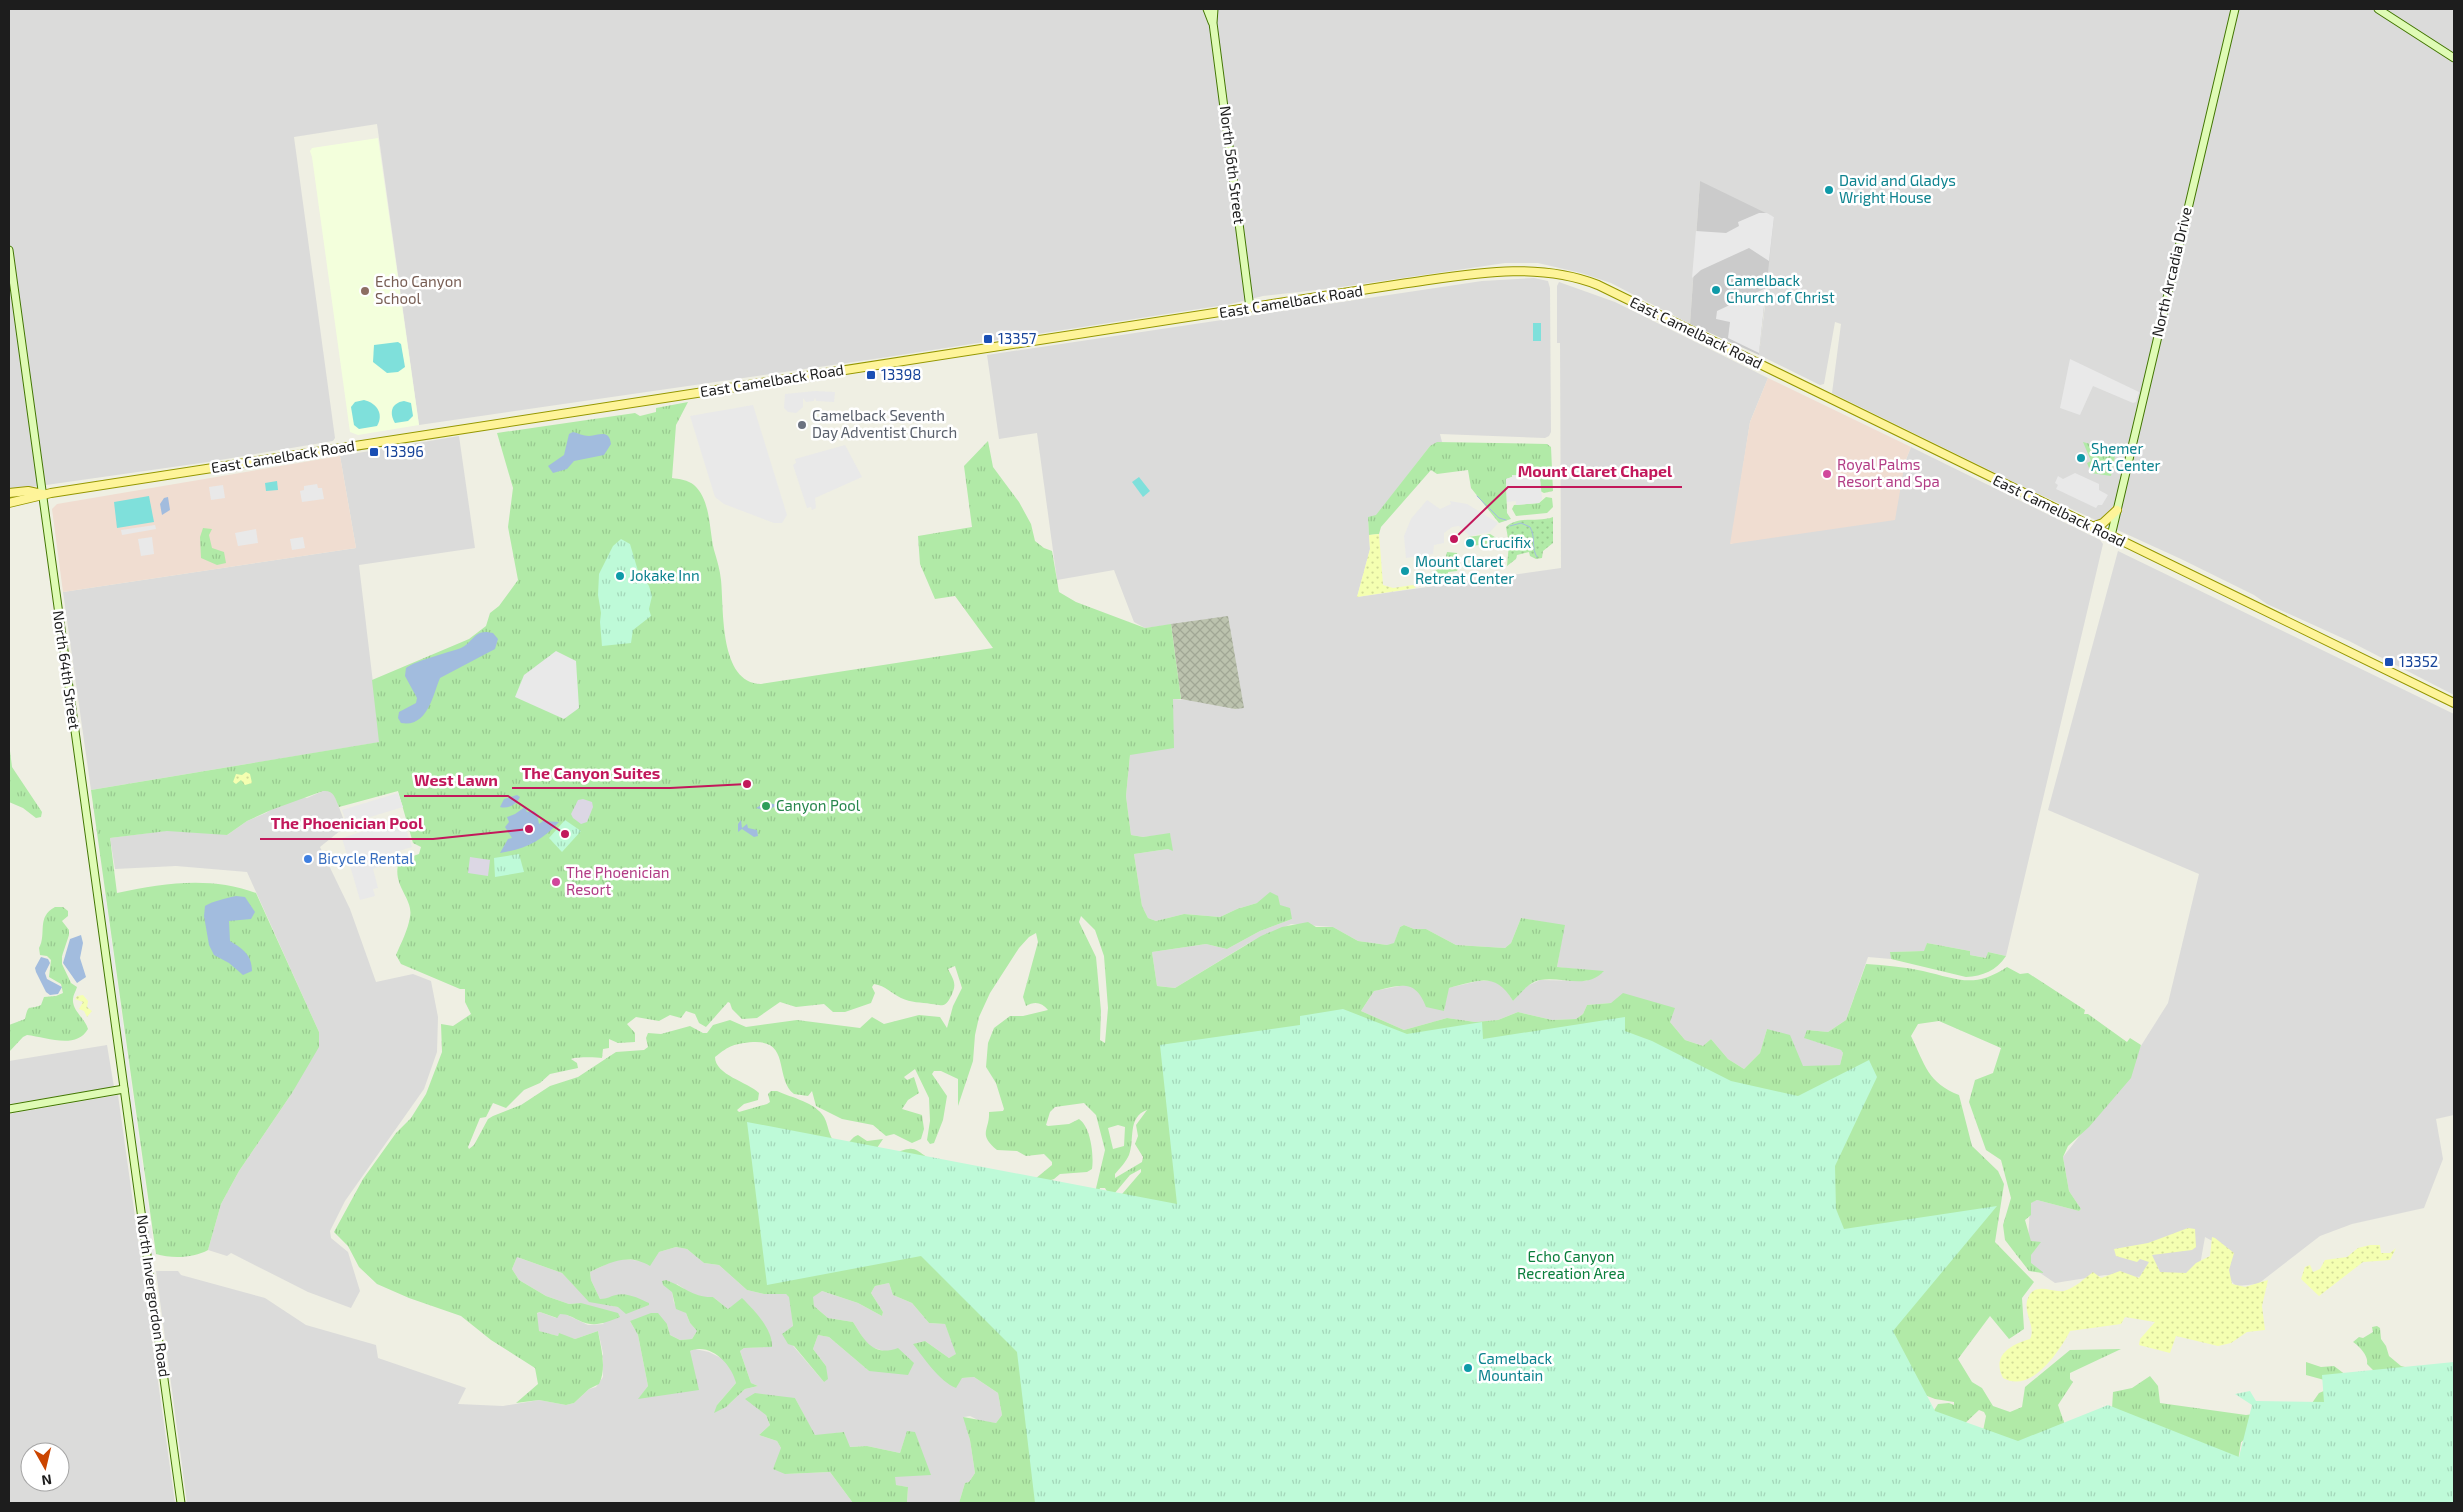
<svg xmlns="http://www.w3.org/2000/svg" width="2463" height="1512" font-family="'Exo 2',sans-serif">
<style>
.residential{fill:#dbdbda;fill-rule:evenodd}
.commercial{fill:#f0ddd1}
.education{fill:#f3ffdc}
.religious{fill:#cbcbcb}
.construction{fill:url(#construction-cross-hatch)}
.grass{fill:url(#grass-tufts);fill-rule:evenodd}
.sand{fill:url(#sand-dots)}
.park{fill:url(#park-tufts)}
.garden{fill:url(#garden-dots)}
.pitch{fill:#7fe0db}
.parking{fill:#e9e9e9}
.plaza{fill:#dcd7e4}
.water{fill:#a2bcde}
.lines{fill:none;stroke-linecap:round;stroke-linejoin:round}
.stream{stroke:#a2bcde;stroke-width:1}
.secondary-casing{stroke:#427603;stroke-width:9}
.primary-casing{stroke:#959700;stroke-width:10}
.secondary{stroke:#dffbb5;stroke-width:7}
.primary{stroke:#fef499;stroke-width:8}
.culture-dot{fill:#0f9aa8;stroke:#fff;stroke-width:2}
.education-dot{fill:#8d6e63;stroke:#fff;stroke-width:2}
.transit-dot{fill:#1a4fb4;stroke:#fff;stroke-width:2}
.worship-dot{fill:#6b7280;stroke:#fff;stroke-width:2}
.hotel-dot{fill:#d1479c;stroke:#fff;stroke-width:2}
.leisure-dot{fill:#2e9e5b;stroke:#fff;stroke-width:2}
.shop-dot{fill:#3f7fe0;stroke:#fff;stroke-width:2}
.labels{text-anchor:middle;stroke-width:5;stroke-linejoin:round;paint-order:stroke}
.street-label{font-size:15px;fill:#1d1d1d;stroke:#fff}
.culture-label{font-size:15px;fill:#0d838f;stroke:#fff;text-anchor:start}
.education-label{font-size:15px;fill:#785e54;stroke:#fff;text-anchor:start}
.transit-label{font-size:15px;fill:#164399;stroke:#fff;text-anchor:start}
.worship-label{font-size:15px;fill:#5b616d;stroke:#fff;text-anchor:start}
.hotel-label{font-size:15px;fill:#b23c85;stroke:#fff;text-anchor:start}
.leisure-label{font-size:15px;fill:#27864d;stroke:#fff;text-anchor:start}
.shop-label{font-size:15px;fill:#366cbe;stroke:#fff;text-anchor:start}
.park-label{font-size:15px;fill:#097e3b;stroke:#fff}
.leader{fill:none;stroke:#c2185b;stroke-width:2}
.callout-dot{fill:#c2185b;stroke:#fff;stroke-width:2}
.callout-label{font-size:16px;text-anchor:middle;font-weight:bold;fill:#c2185b;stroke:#fff;stroke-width:5;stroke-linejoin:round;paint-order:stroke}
</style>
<defs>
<pattern id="construction-cross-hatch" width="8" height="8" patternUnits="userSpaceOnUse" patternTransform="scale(1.25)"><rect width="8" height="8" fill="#bcc3ae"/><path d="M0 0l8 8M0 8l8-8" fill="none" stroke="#a1a795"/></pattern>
<pattern id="grass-tufts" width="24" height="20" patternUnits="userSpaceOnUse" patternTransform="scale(1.25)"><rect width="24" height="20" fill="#b1eaa7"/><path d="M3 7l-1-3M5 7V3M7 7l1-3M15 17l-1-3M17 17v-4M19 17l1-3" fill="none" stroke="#98c88f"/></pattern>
<pattern id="sand-dots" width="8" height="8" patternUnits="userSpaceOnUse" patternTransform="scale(1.25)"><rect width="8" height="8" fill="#f4ffb1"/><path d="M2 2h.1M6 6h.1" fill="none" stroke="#d1da98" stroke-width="1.8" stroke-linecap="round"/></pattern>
<pattern id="park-tufts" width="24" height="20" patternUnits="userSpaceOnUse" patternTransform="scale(1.25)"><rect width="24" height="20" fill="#befad8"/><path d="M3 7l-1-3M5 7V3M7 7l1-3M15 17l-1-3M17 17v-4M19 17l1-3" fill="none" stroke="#a3d6b9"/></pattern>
<pattern id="garden-dots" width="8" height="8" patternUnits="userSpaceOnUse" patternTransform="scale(1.25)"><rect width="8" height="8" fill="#b1eaa7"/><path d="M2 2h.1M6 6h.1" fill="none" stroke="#98c88f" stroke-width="1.8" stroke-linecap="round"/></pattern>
</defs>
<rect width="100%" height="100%" fill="#efefe3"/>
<!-- residential -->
<g class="residential">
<path d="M9,9H2454V695L2349,641L2267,604L2254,595L2181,559L2030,490L1838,396L1832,393L1841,324L1835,322L1824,384L1820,385L1759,355L1767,289L1700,181L1690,324L1611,283L1581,273L1538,263H1505L1334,288L1263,296L1231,304L881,358L419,425L377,124L294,137L335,438L333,441L208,462L25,488H9Z"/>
<path d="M1534,278L1548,281L1550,288L1551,432L1549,436L1545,438L1440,434L1442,442L1430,446L1376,516L1368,518L1370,549L1357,597L1561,568L1560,343H1557V286L1559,282L1615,302L1768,378L1750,422L1731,544L1905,462L1911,447L2100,540L2103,544L2006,956L1988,952L1987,958L1970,955V951L1927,943L1925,951L1890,952L1891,959L1868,957L1846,1020L1828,1032L1807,1030L1805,1038L1841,1050L1843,1053L1840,1065L1803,1067L1767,1029L1760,1053L1744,1069L1728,1059L1711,1039L1703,1046L1685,1040L1670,1022L1674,1008L1611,1003L1587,1005L1583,1014L1576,1019L1552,1020L1518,1012L1498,1020L1475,1022L1447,1018L1404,1030L1361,1011L1374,991L1405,985H1411L1444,1011L1448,988L1478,981H1494L1505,988L1513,1001L1527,986L1540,980L1586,981L1603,972L1557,967L1564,926L1521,918L1511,943L1505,948L1456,945L1426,929H1414L1404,925L1400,927L1394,944L1387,945L1358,941L1333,927L1291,924L1249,943L1175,988L1157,986L1152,952L1206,944L1227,949L1260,931L1292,919L1257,903L1237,909L1220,917L1184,914L1156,921L1148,918L1142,906L1134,854L1168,849L1172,850L1170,834L1143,837L1131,835L1126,796L1130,755L1173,699L1202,701L1235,709L1228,617L1145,628L1134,622L1114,570L1057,580L1037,433L999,439L987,355L1482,281Z"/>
<path d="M459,436L475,548L359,565L380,742L91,790L63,592L356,548L340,456Z"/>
<path d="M2118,551L2454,714V1115L2436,1119L2443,1159L2424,1208L2352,1224L2320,1236L2258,1284L2236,1286L2224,1274L2229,1250L2205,1237L2200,1265L2187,1274L2135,1277L2105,1275L2055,1283L2027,1264L2030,1203L2037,1200L2079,1211L2081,1209L2069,1191L2063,1157L2103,1106L2168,1003L2199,874L2048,810Z"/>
<path d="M325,790L333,791L346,826L320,847L350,909L376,982L413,974L431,981L438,1017L437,1052L424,1089L345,1201L330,1231L331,1238L348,1252L360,1291L351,1308L308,1292L231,1253L227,1256L208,1250L221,1204L239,1171L292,1093L319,1032L247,872L176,866L115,869L110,838L172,830L209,831L227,835L247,821L266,813L279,804L300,796L307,798Z"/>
<path d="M107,1045L114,1087L9,1104V1061Z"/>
<path d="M118,1095L175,1503H9V1114ZM30,1452H60V1482H30Z"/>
<path d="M676,1247L687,1249L704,1263L719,1265L747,1290L764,1294H786L790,1297L793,1327L783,1334L824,1382L826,1366L813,1349L818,1335L829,1337L869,1371L887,1352L868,1346L853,1322L828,1318L814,1306L812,1297L822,1291L858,1303L882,1316L883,1312L871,1293L875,1286L889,1283L893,1295L912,1303L929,1323L945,1324L957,1354L949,1358L925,1341L962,1378L974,1377L998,1393L1002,1415L996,1423L980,1421L970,1416L964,1417L970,1440L975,1473L969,1482L965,1483L959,1503L907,1502L908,1487L895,1485V1477L907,1432L900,1453L867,1446L849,1447L844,1432L815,1436L795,1398L766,1415L770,1425L759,1435L777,1441L781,1448L785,1474L830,1472L853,1503H187L156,1271H178L181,1275L265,1298L306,1325L376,1345L378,1358L466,1388L458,1404L503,1406L539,1400L566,1405L574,1403L589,1389L596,1387L603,1377V1353L598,1331L575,1339L559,1334L558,1336L538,1331L536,1314L540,1312L556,1318L559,1314H565L588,1325L604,1324L581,1303L569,1304L546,1296L519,1280L512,1269L517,1257L562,1273L589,1301L618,1307L649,1305L600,1299L591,1280L590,1272L613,1261L624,1259L642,1261L659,1252ZM677,1284L693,1295L702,1298L713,1297L728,1309L742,1299L755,1312L769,1333L766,1347L744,1348L740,1351L751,1383L758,1386L745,1389L726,1407L717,1405L736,1383L733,1370L725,1360L709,1352L695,1349L690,1351L639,1399L648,1386L638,1335L630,1321L667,1324L670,1335L680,1340L692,1339L697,1331L690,1323L686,1313L674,1303L672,1292Z"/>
</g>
<!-- commercial -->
<g class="commercial">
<path d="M1768,378L1911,447L1905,462L1895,520L1730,544L1750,422Z"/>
<path d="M340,456L356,548L63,592L52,509L57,504Z"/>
</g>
<!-- education -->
<path class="education" d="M378,138L419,425L358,435L350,432L312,157L310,151L312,148Z"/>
<!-- religious -->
<path class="religious" d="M1700,181L1774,217L1759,355L1690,324Z"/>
<!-- construction -->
<path class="construction" d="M1228,616L1244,708L1235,709L1181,699L1171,624Z"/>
<!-- grass -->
<g class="grass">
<path d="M688,402L676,425L672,478C679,479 688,480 694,485C711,500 709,530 714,550C717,560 720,570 721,580C724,610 719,683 761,684L993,648L955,596L935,599L920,564L918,536L972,527L964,466L988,441L993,467L1019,502L1031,524L1035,541L1044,548L1052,551L1059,592L1076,602L1145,628L1171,624L1181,699H1173L1174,748L1130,755L1126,796L1131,835L1143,837L1170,833L1173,851L1168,849L1134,854L1142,906L1148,918L1156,921L1184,914L1220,917L1237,909L1257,903L1270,892L1278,896L1280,905L1290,908L1292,919L1260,931L1227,949L1206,944L1152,952L1157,986L1175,988L1261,936L1282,927L1308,922L1316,927H1333L1358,941L1387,945L1394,943L1400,927L1404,925L1414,929H1426L1456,945L1505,948L1511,943L1521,918L1565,925L1557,967L1604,971C1587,990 1562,976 1540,980C1529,982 1521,993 1513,1001C1495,971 1478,981 1449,988L1444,1011L1426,1007C1415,977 1399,986 1374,991L1361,1011L1404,1030L1447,1018L1475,1022L1498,1020L1518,1012L1552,1020L1576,1019L1583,1014L1587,1005L1611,1003L1623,993L1675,1008L1670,1022L1685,1040L1703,1046L1711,1039L1728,1059L1744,1069L1760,1053L1767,1029L1790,1035L1803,1066L1840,1065L1843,1053L1841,1050L1804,1038L1807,1030L1828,1032L1846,1020L1866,964C1885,965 1904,967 1923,971C1958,979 1974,989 2007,967L2020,974L2028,973L2085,1010L2084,1014H2088L2127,1042L2130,1038L2141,1045L2131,1078L2089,1127L2068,1146L2063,1157L2069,1191L2081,1209L2079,1211L2037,1200L2031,1203V1215L2025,1220L2031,1241L2041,1242L2031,1255V1263L2044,1273L2029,1271L2005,1240L2003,1225L2011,1198L2001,1160L1986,1150L1969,1102L1975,1080L1993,1073L2001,1048L1939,1021L1918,1024L1911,1036C1925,1065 1928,1083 1959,1095L1972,1146L1998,1171L2004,1184L1995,1242L2034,1282L2022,1298L2024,1329L2009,1339L1990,1316L1958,1359L1972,1382L1982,1388L1993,1406L2010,1412L2022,1407L2025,1387L2070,1350L2121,1349L2070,1373V1379L2073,1382L2058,1405L2065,1425L2112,1409L2113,1392L2132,1388L2150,1376L2158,1386L2160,1403L2246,1415L2254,1414L2261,1409L2259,1418L2255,1421L2256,1423L2251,1427L2249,1436L2241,1442L2238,1461L2224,1462L2219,1468L2215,1469L2209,1464L2202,1468L2200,1476L2188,1480L2176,1497L2165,1498C2144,1512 2127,1473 2104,1503H2077L2079,1492L2072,1488L2068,1479L2053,1474L2049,1479L2051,1487L2070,1503H1904L1900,1496L1903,1493L1921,1496L1937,1494L1961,1471L1950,1458C1958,1453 1965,1442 1974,1441C1982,1440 1991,1445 1997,1437L1983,1431L1986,1416L1984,1412L1979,1410L1961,1427C1949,1427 1939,1422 1933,1412L1938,1404L1949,1403L1954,1405V1402L1935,1399L1902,1386L1901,1377L1897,1376L1864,1384L1863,1389L1870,1402L1862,1414L1844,1401L1839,1403L1817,1433L1814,1439L1818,1457L1833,1470L1831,1476L1823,1480L1813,1475L1809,1476L1805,1490L1801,1493L1791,1490L1781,1493L1771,1488L1758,1493L1745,1475L1711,1447L1702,1444L1674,1448C1668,1441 1662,1433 1654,1428C1639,1416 1602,1405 1601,1381L1615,1371L1612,1367L1597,1365L1586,1355L1565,1357L1539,1347L1519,1355L1508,1353L1493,1358L1481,1357L1482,1354L1498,1349L1500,1345L1489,1333H1479V1324L1460,1327L1455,1332C1443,1326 1432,1310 1419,1323L1424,1329H1431L1435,1333L1431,1338L1414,1345L1415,1337L1403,1331L1402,1336L1407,1343L1405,1346L1382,1353L1368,1351L1346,1361L1361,1362L1386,1357L1414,1372L1424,1365L1426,1353H1430L1442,1382L1446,1385L1461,1384L1470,1392L1467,1411L1476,1405L1483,1408C1485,1418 1478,1422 1479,1431L1501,1457L1508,1473L1525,1478L1528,1477V1473L1521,1465L1522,1458L1520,1444L1540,1439L1542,1436L1536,1429L1521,1422L1513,1409L1495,1390C1498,1381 1505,1380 1514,1379C1513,1397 1545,1428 1564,1425L1577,1411V1401L1562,1395L1544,1396L1540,1375L1523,1379L1524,1375C1543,1367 1554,1372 1568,1386L1575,1385L1585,1390L1624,1424L1650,1436L1661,1446L1680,1472L1734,1503H959L965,1483L969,1482L975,1473L970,1440L963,1417L996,1423L1002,1415L998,1393L974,1377L962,1378L956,1388C939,1381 924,1358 913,1344L925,1341L949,1358L956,1354L945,1324L929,1323L912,1303L893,1295L889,1283L875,1286L871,1293L883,1312L882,1316L858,1303L822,1291L813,1297L814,1306L828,1318L853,1322C865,1341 873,1357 898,1348L914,1363L908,1375L869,1371L829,1337L818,1335L813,1349L826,1366L828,1379L824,1382L794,1346L788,1344L782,1334L793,1326L789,1297L786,1294H764L747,1290L719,1265L704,1263L687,1249L676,1247L659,1252L650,1266C628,1253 611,1262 590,1272L591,1280L600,1299C608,1299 610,1296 616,1295C627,1292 640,1299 649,1303V1305L626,1314L618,1307L589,1302L562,1273L517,1257L512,1269L519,1280L546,1296L569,1304L581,1303L618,1313L620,1317C604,1323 594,1328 578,1320C572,1317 567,1314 560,1314L557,1318L540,1312L537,1313L539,1331L558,1336L559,1333L575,1339L598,1331C601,1349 607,1367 599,1384L589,1389L574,1403L566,1405L539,1400L516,1403L538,1384L535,1368L491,1340L461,1316L409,1298L377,1284L359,1267L348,1246L334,1232L363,1179L396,1133L411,1118L426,1094L442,1052L441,1024L453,1026L471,1014L465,1002V989H460L401,964L396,955C401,943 408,930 410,917C414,898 391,886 399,861L419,854L421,847L413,843L398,791L339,807C335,798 334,790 323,791L271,810L247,821L227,835L167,831L110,838L117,893C164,883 210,876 256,893L319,1032V1047L292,1093L239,1171L221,1204L208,1250C194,1258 172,1259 156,1254L91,790L379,742L372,680L469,639L486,626L490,613L499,606L518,580L508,527L513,488L497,433L635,413L640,416L656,412V408ZM1081,916L1095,930L1104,956L1108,1008L1105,1043L1100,1040L1101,1011L1096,957L1079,922ZM1036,933L1038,942L1023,997L1026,1006C1034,1001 1042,1002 1048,1010L1023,1016H1010L994,1028L988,1043L986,1067L996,1083L1004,1109L1003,1111L989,1112C990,1130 977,1134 997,1150L1017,1151L1026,1156L1044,1154L1052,1162V1165L1035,1179L1039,1184L1054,1179L1060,1174L1087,1172L1092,1169C1094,1156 1091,1127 1079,1119L1069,1124L1048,1126L1046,1125L1050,1112L1055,1107L1084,1103L1096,1115L1105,1150L1093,1201L1096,1200L1100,1188H1105L1109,1195L1114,1194L1130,1175L1141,1169V1172L1110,1208L1114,1228C1128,1223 1136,1224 1145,1235H1158L1159,1241L1156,1244L1131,1242L1117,1236H1103L1102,1230L1105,1225L1102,1213L1092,1209L1089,1202L1079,1206C1056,1189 1055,1206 1031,1201L1027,1186L999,1184L987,1190L965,1193L962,1192V1189L973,1185V1180C952,1172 932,1176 910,1173L931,1164C930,1160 928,1158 924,1155C919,1152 915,1148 909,1149C898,1149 884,1164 875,1151L883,1139L867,1141L858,1135C851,1137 849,1146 842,1145C829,1145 829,1125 824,1117C815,1102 792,1098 777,1091H771L768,1094L770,1102L767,1104L739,1112L737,1110L744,1104L758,1100L759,1093C748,1082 715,1075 715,1057C730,1045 734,1044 753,1042C791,1040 774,1078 794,1094L808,1096L812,1091L816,1106L842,1119L873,1125L886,1136L894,1134L912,1143L921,1139L924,1129L922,1115L902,1109L908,1100L919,1093L914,1077L907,1080L904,1077L915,1069L929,1098L930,1121L927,1140L930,1144L934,1143L943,1120L947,1096L932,1074L934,1071H941L958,1079V1106L973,1061L975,1035L979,1017L990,993L1019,948L1029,937ZM955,966L962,988L953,1006L947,1028L940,1017L919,1015L884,1024L872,1017L860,1028L797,1020L746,1027L730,1020L713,1025L707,1033H703L690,1026L661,1034L648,1033L646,1038L648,1047L644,1050L616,1052L578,1077L550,1086L521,1105L493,1116L488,1119L474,1145L469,1149L468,1147L480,1118L486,1117L493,1103L506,1108L524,1090L540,1083L550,1074L578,1068L577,1063L571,1059C575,1057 595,1057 602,1058L603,1049L609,1048V1039L618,1043L635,1042V1033L627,1024L636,1017L659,1021L670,1015L681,1018L686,1011L695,1014L699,1023L706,1027L728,1002L730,1003L732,1009L742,1019L757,1018L780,1002L796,1007L824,1004L833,1012H845L871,1003L875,993L872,987L874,984C886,986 891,993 901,998C911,1003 921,1002 931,1004C941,1005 945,1008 950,998C957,985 955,982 948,969ZM1147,1110L1136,1125L1138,1136L1135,1144L1143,1157L1142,1162L1115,1178V1174C1120,1168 1126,1162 1129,1155C1135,1140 1127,1117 1147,1110ZM1118,1125L1125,1127L1124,1146L1113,1149L1108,1128ZM1588,1424L1606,1423L1608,1425L1602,1439L1593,1448L1589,1465C1583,1469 1579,1473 1572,1468L1571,1463L1582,1448V1428Z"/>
<path d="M1437,442L1547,444L1551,447L1553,491L1544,493L1512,477L1506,479L1507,513L1511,519L1499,523L1471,488L1468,470L1437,474L1431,470L1381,527L1379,534L1369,535L1368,517L1376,515L1430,446Z"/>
<path d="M2083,442L2116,451L2111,476L2091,473L2087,463L2091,461Z"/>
<path d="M1546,497L1552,498L1553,507L1547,513L1516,516L1512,509L1514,505L1539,503Z"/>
<path d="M203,528L212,529L209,535L212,548L224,552L226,563L217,565L201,558L200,537Z"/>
<path d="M1490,534L1498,539L1497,541L1485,544L1482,541L1481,545L1467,546L1468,537Z"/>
<path d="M1447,552L1457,553L1459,565L1457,571L1448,572V577L1440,576L1427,581L1425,578L1444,565Z"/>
<path d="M9,743L12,767L42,812L41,817L36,818L23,808L9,802Z"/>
<path d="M55,907H63L68,911V916L62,921L69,930V935L62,956V964L71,983L77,987C76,991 73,995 73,999C72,1011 85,1018 88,1029C76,1050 46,1037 27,1035L23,1037L9,1052V1025L25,1019C29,1002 28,1011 41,1005L44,997L56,996L63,993L61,984L49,977L51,960L47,956L40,955L39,948C47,934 36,917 55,907Z"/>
<path d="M1927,943L1970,951V955L1986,958L1988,952L2006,956C1996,971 1983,976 1966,977L1891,959L1890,952L1924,951Z"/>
<path d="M666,1280C683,1286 694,1298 713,1297L728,1309L742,1298C754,1310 773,1329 772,1347L744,1348L740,1351L751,1383L758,1386L745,1389L726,1407L714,1413L717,1405L736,1383C732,1365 711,1342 690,1351L699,1390L638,1399L648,1386L638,1335L630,1321L651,1313H658L667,1324L670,1335L680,1340L692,1339L697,1331L690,1323L686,1313L676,1309L672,1292L663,1285L662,1281Z"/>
<path d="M2377,1326L2380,1328L2381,1339L2386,1346L2389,1356L2401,1366L2409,1368L2374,1371L2367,1364C2369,1356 2359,1346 2353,1342L2359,1337L2363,1338L2373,1332L2372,1327Z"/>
<path d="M2306,1362L2321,1367L2334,1366L2346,1375L2343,1391L2263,1443L2312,1403L2319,1393L2331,1388L2328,1381L2306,1375Z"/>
<path d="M755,1393L795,1398L815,1435L844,1432L850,1447L867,1446L900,1453L907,1431L915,1432L931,1475L895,1477L896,1485L908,1487L907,1502L911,1503H853L830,1472L785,1474L773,1469L781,1448L777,1441L759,1435L770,1425L766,1415L745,1399Z"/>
</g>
<!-- sand -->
<g class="sand">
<path d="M1379,534L1383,585L1393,588L1413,585L1416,588L1357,597L1370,549L1369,535Z"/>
<path d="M246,772L250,774L252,783L245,785L241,780L236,784L233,782L236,774L242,775Z"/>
<path d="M83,995L88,1001L87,1007L92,1011L87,1017L84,1011L79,1009L83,1002L75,999L77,996Z"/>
<path d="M2188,1228L2195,1229L2196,1247L2192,1250L2152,1255L2160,1272L2186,1273L2196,1263L2210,1256L2212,1237L2215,1238L2234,1253L2229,1270L2232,1284L2245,1287L2268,1280L2262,1306L2265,1330L2247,1332L2231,1343L2218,1346L2176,1336L2170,1353L2139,1345L2140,1339L2155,1322L2125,1317L2121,1324L2070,1331C2059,1352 2031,1394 2003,1378C1991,1355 2012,1344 2030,1339C2036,1327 2024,1314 2027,1301C2033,1280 2051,1293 2064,1291C2075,1288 2085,1278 2093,1272L2101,1278L2120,1271L2139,1278L2149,1262L2140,1259L2137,1262L2116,1256L2114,1249L2148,1243Z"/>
<path d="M2370,1245H2380L2381,1253H2390L2396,1248L2390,1260L2363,1262L2319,1296L2301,1279L2305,1267L2310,1265L2313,1272L2320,1269L2325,1260L2347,1257L2358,1248Z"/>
</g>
<!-- park -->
<g class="park">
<path d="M621,539L630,544L638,571L649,586L652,596L649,609L651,616L633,630L631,643L602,646L600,622L601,613L598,595L599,574L613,546Z"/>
<path d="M565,820L581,831L562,852L549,838Z"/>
<path d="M519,854L524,872L495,877L494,858Z"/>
<path d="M1343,1009L1407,1034L1482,1022L1483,1039L1625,1017V1031L1652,1041L1731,1081L1798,1096L1869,1060L1877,1077L1835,1166L1836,1209L1844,1229L1997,1206L1893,1331L1935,1411L2018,1441L2108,1405L2239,1457L2252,1405L2235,1394L2250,1391L2256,1401L2324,1402L2322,1375L2454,1362V1503H1035L1017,1352L921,1256L767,1285L747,1122L1177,1204L1160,1045L1300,1025V1016Z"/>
</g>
<!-- garden -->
<path class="garden" d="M1553,517V543L1543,551L1542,558L1536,559L1530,556L1529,552L1517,555L1516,559L1507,566L1509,544L1506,527C1520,515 1537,523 1553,517Z"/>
<!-- pitch -->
<g class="pitch">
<rect x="1533" y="323" width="8" height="18"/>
<path d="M398,342L401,344L405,367L398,372L387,373L373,362L374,345Z"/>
<path d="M364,400C377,403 384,414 377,426L359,429L354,425L351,407L355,402Z"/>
<path d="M404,401L411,403L413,416L408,421L395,423C389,413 391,403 404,401Z"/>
<path d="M1139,477L1150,491L1143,497L1132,482Z"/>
<path d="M277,481L278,490L266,491L265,483Z"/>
<path d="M149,496L154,522L117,528L114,502Z"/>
</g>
<!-- parking -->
<g class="parking">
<path d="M1759,213H1767L1774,217L1769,261L1749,248L1701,270L1692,278L1696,231L1726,233L1739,226L1738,222Z"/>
<path d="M1766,288L1759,353L1728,338L1730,322L1716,319L1717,311Z"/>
<path d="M2070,359L2139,392L2136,402L2133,403L2093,386L2080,415L2060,408Z"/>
<path d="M815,391L835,392L834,402L816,401L815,397L814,401L806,402L803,398V407L796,413L788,412L784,408L785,394Z"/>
<path d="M753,405L787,515L782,523H774L724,504L715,497L690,416Z"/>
<path d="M845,445L862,477L815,498L816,508L812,510L811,507L807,508L793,465L796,463L795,459Z"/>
<path d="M2075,473L2099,484V490L2108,495L2102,505H2098L2096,508L2056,489L2058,485L2055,483L2058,476L2063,479Z"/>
<path d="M1512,475L1540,476L1542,499L1539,503L1516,505V501L1507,502L1506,479L1512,477Z"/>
<path d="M317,484L318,488H322L324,499L302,502L300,491L304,490V486Z"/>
<path d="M223,485L225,498L211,500L209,487Z"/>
<path d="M1427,500L1440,509L1451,504L1450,501L1467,504L1498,523L1490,532L1470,536L1459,526L1452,527L1444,533V543L1434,545L1433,554L1406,558L1404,536L1411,519Z"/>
<path d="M155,525L156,529L122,535L121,530Z"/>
<path d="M256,529L258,543L238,546L235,533Z"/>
<path d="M152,537L154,554L141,556L138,539Z"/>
<path d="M303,537L305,548L292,550L290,539Z"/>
<path d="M556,651L576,661L579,708L564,719L515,697L524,675Z"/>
<path d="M398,793L403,807L347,824L342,810Z"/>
<path d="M403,819L412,847L379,857L381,866L373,869L378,888L373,889L375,896L360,900L342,838Z"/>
<path d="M102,894H105L155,1257L152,1258Z"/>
</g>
<!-- plaza -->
<g class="plaza">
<path d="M583,799L592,802L593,807L587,822L581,824L573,818L571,814L578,800Z"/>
<path d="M470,857L490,860L488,876L468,873Z"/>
</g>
<!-- water -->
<g class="water">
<path d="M573,432C578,433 583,436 589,436C600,435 609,429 611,444L604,455L574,461L567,469L553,473L548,466L564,455L569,434Z"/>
<path d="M168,497L170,510L162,515L160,504L164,498Z"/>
<path d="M487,632L493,633L498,639L495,649L440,678C433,694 428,728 401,723L398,718L399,712L416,703L417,698L405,676L406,668C417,660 447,653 461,648C472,643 474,631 487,632Z"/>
<path d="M517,795L520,797C516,805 508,809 500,807L504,799Z"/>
<path d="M766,802L777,805L767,811L756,808Z"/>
<path d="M525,807L527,812L534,811L537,814L539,824L543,821L559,822C542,841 525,849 500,853L508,839L512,838L505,827L509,822L507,817L515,814Z"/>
<path d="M741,820L742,828L747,824L748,828L757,830L758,836L754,837L742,829L738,832V824Z"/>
<path d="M236,896L245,897L255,912L251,919L229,921L230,941C243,949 252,955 252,971L243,975L229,963L214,955L209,945L204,916L205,906C213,901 227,898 236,896Z"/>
<path d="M81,935L83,943L80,958L86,977L77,983L63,963L70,939Z"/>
<path d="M41,957L48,959L50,963L45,973L47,979L62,987L58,994L50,995L46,992L36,972L35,968Z"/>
</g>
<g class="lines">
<!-- stream -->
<g class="stream">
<path d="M1477,496L1499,518L1506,520"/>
<path d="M1510,526L1521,523L1530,527C1536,537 1531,549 1537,557"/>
</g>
<defs>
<g id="secondary">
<path d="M1207,9L1212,22"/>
<path d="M1214,9L1213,23L1250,308"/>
<path d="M2378,9L2454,58"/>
<path d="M9,250L181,1503"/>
<path d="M2111,536L2235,9"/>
<path d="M9,1109L124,1089"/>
</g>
<g id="primary">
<path d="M9,493L28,491L42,494"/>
<path d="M9,503L51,493L1401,284C1467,275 1534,260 1598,285L2454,703"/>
<path d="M2092,527L2103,523L2117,510"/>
</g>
</defs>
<!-- secondary casing -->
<use href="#secondary" class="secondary-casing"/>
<!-- primary casing -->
<use href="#primary" class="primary-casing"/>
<!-- secondary -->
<use href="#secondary" class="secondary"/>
<!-- primary -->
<use href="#primary" class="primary"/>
</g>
<!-- markers -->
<g class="culture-dot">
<circle cx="1829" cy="190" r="5"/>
<circle cx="1716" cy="290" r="5"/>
<circle cx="2081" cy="458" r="5"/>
<circle cx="1470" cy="543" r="5"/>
<circle cx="1405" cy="571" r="5"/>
<circle cx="620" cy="576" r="5"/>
<circle cx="1468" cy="1368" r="5"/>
</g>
<circle class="education-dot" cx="365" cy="291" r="5"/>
<g class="transit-dot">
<rect x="983" y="334" width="10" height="10" rx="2.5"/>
<rect x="866" y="370" width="10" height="10" rx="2.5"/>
<rect x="369" y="447" width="10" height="10" rx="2.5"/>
<rect x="2384" y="657" width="10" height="10" rx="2.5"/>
</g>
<circle class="worship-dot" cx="802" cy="425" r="5"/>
<g class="hotel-dot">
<circle cx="1827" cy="474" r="5"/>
<circle cx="556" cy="882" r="5"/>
</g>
<circle class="leisure-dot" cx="766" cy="806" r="5"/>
<circle class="shop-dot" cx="308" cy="859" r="5"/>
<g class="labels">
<!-- street labels -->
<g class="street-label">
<text transform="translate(1232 165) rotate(83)" y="5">North 56th Street</text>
<text transform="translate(2172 272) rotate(-77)" y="5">North Arcadia Drive</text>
<text transform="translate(1291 302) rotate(-9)" y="5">East Camelback Road</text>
<text transform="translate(1696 333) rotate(26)" y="5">East Camelback Road</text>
<text transform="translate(772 381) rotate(-9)" y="5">East Camelback Road</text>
<text transform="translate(283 457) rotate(-9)" y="5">East Camelback Road</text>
<text transform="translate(2059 511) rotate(26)" y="5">East Camelback Road</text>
<text transform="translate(66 670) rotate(82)" y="5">North 64th Street</text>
<text transform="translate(153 1296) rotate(82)" y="5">North Invergordon Road</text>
</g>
<!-- culture labels -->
<g class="culture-label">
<text x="1839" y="186">David and Gladys<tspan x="1839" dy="17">Wright House</tspan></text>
<text x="1726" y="286">Camelback<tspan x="1726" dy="17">Church of Christ</tspan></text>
<text x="2091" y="454">Shemer<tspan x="2091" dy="17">Art Center</tspan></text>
<text x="1480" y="548">Crucifix</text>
<text x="1415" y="567">Mount Claret<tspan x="1415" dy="17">Retreat Center</tspan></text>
<text x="630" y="581">Jokake Inn</text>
<text x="1478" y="1364">Camelback<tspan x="1478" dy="17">Mountain</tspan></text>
</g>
<!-- education labels -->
<g class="education-label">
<text x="375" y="287">Echo Canyon<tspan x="375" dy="17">School</tspan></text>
</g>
<!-- transit labels -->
<g class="transit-label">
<text x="998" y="344">13357</text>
<text x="881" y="380">13398</text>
<text x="384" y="457">13396</text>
<text x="2399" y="667">13352</text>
</g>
<!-- worship labels -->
<g class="worship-label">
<text x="812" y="421">Camelback Seventh<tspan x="812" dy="17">Day Adventist Church</tspan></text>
</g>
<!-- hotel labels -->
<g class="hotel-label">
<text x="1837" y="470">Royal Palms<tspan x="1837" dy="17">Resort and Spa</tspan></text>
<text x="566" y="878">The Phoenician<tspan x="566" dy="17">Resort</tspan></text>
</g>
<!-- leisure labels -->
<g class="leisure-label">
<text x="776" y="811">Canyon Pool</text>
</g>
<!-- shop labels -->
<g class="shop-label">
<text x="318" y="864">Bicycle Rental</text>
</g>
<!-- park labels -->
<g class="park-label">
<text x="1571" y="1262">Echo Canyon<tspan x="1571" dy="17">Recreation Area</tspan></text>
</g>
</g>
<!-- callouts -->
<path class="leader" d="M1454 539L1508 487H1682M747 784L670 788H512M565 834L508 796H404M529 829L433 839H260"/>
<g class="callout-dot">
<circle cx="1454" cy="539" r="5"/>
<circle cx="747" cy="784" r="5"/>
<circle cx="565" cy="834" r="5"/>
<circle cx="529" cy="829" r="5"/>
</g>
<g class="callout-label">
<text x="1595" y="477">Mount Claret Chapel</text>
<text x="591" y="779">The Canyon Suites</text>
<text x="456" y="786">West Lawn</text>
<text x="347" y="829">The Phoenician Pool</text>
</g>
<!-- border -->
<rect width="2463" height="1512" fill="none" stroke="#1d1d1d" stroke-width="20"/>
<!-- north arrow -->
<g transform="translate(45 1467) rotate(172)"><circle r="24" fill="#ffffff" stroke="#a5a5a5"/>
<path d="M0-4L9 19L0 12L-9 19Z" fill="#cb4500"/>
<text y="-8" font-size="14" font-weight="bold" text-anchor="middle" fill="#1d1d1d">N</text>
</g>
</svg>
